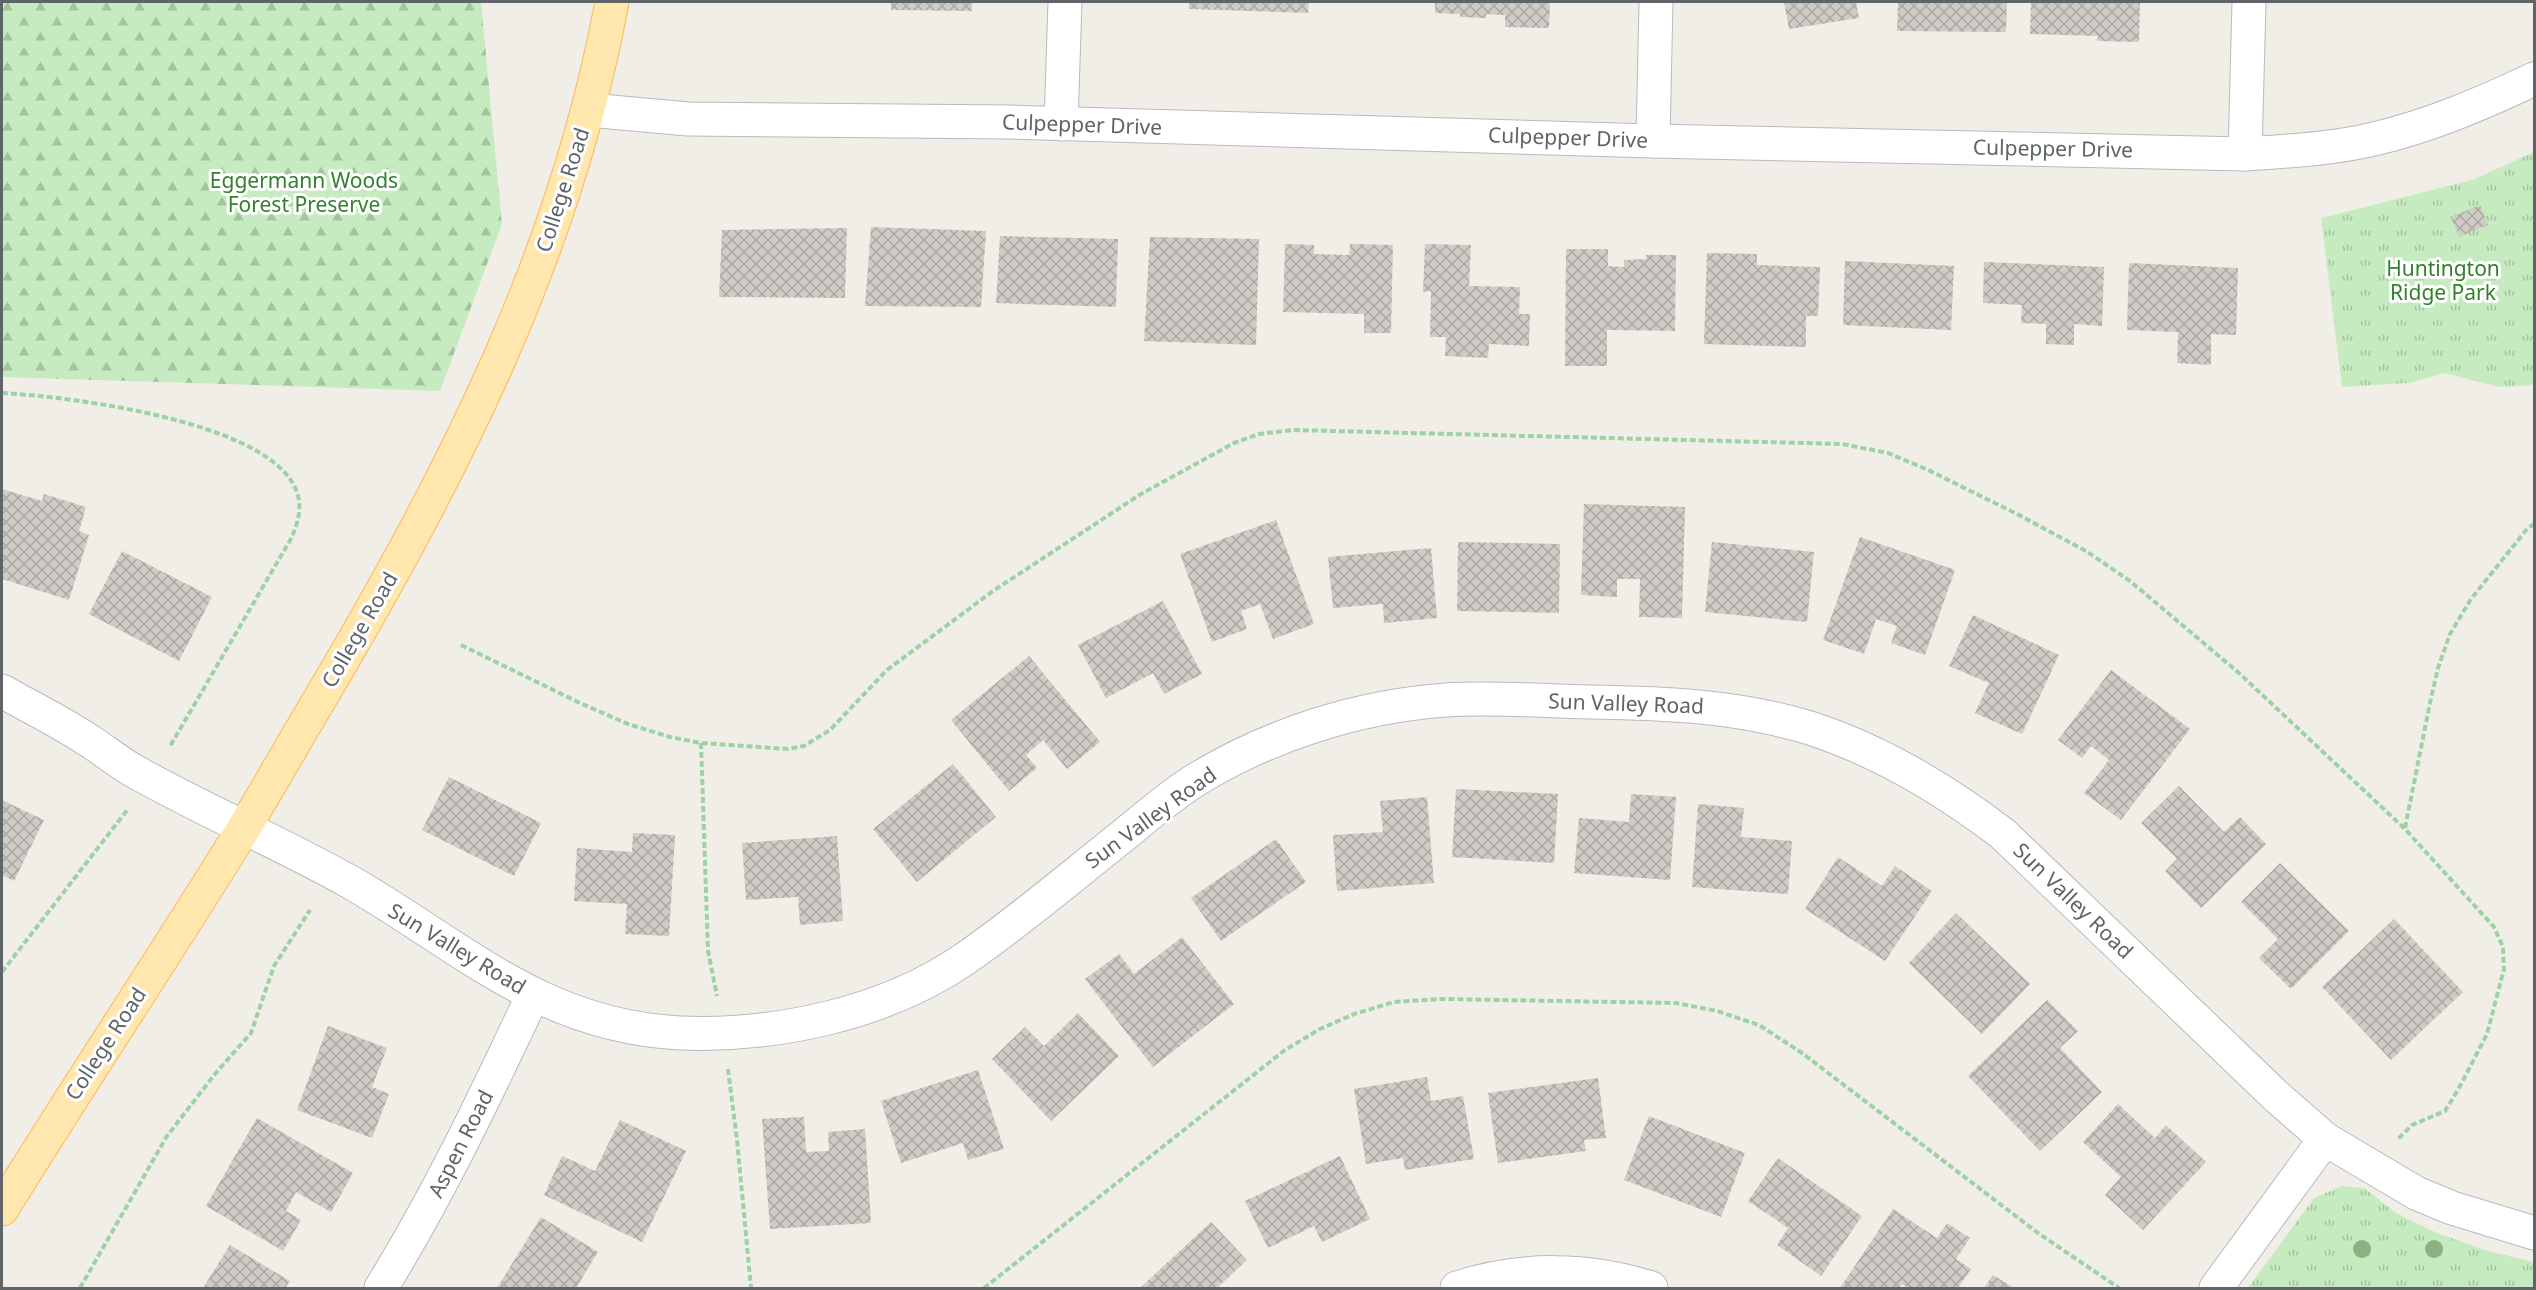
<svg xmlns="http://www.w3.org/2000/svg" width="2536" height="1290" font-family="'Noto Sans',sans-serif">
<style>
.grass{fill:url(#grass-tufts)}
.forest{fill:url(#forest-firs)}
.building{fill:url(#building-cross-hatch)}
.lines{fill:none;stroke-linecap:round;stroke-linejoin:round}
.minor-casing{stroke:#b7babe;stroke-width:35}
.major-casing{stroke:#feb753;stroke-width:35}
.path{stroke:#9cd2a4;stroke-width:4;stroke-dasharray:6 3;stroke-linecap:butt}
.minor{stroke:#fff;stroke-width:33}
.major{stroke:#ffe7ae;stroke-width:33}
.tree{fill:#88b280}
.labels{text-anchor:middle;stroke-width:6;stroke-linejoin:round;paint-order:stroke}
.street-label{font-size:21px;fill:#5e6468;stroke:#fff}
.park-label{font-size:21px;fill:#33812c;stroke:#fff}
</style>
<defs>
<pattern id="grass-tufts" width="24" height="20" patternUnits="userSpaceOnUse" patternTransform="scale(1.5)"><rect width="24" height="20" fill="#c7ebc1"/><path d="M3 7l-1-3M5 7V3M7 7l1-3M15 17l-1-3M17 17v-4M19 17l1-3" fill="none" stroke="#a5c2a1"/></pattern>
<pattern id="forest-firs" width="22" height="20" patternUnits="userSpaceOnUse" patternTransform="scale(1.5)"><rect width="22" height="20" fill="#c7ebc1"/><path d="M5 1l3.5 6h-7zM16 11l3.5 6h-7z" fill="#a5c2a1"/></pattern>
<pattern id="building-cross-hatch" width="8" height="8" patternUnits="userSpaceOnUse" patternTransform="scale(1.5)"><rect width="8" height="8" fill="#cfcbc5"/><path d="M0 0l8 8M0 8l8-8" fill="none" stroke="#aba8a4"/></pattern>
</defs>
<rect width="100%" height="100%" fill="#f1eee7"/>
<!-- grass -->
<g class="grass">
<path d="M2534,152V385L2500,387L2444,373L2409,383L2342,387L2321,218L2472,180Z"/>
<path d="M2342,1186L2364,1188L2396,1213L2437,1233L2488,1251L2534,1262V1288H2248L2314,1198Z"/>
</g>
<!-- forest -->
<path class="forest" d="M2,2H481L502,224L440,391L2,377Z"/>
<!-- building -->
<g class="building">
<path d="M891,2H972V11L891,10Z"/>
<path d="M1189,2H1309L1308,13L1189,9Z"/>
<path d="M1435,2H1550L1549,28L1505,27V15L1486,14V18L1460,17V14L1435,13Z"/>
<path d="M1784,2H1856L1859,18L1789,29Z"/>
<path d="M1898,2H2007L2006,32L1897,31Z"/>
<path d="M2031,2H2140L2139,42L2097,41L2098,36L2030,34Z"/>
<path d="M2480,205L2488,225L2459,237L2451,217Z"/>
<path d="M871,227L986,231L981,307L865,306Z"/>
<path d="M847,228L845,298L719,297L722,230Z"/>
<path d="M1000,236L1118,239L1116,307L996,303Z"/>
<path d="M1150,237L1259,239L1256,345L1144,341Z"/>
<path d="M1285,244L1314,245V254L1349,255L1350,244L1393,245L1391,333H1364V314L1283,312Z"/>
<path d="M1425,244L1471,245L1469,286L1520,287L1519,314H1530L1529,346L1489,344L1488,358L1445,356L1446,337H1430L1431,291L1423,292Z"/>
<path d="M1566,249H1608V266L1624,267V260L1646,259V255H1676L1675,331L1607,330V366H1565Z"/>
<path d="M1707,253L1757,254V265L1820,267L1818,316H1806V347L1704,344Z"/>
<path d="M1845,261L1954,266L1951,330L1843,325Z"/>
<path d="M1984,262L2104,267L2102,326L2074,324V345L2046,344V324L2021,323L2022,305L1983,303Z"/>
<path d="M2129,263L2238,268L2236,335L2211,334V365L2177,363L2178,332L2127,330Z"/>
<path d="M2,489L42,501L44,494L86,507L79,531L89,535L69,600L2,579Z"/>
<path d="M1584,504L1685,507L1682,618L1639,617L1640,579H1617V597L1581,595Z"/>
<path d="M1276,520L1314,624L1273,639L1260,604L1241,611L1247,629L1212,642L1180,554Z"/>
<path d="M1860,537L1955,570L1925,655L1891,643L1897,626L1876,619L1864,654L1823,640Z"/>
<path d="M1458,542L1560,544L1559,613L1457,611Z"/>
<path d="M1712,542L1814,552L1807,622L1705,612Z"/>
<path d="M1431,548L1437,618L1384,623L1383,604L1333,608L1328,557Z"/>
<path d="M122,551L212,597L179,661L89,614Z"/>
<path d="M1163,601L1202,674L1164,694L1153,673L1106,698L1078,645Z"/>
<path d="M1973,615L2059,655L2022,734L1975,713L1989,683L1949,666Z"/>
<path d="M1029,656L1100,742L1067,769L1043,740L1026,755L1037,768L1009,791L951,720Z"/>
<path d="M2111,670L2190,729L2121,820L2084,793L2109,760L2091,746L2082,758L2058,740Z"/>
<path d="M953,764L996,817L917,882L873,829Z"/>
<path d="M449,777L541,823L514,876L422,830Z"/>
<path d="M2179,786L2224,832L2240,817L2266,844L2201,908L2165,871L2177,859L2141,823Z"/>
<path d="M1456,789L1558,794L1554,863L1452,857Z"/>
<path d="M1631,794L1676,797L1670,880L1574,873L1579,818L1629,822Z"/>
<path d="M1427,797L1434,883L1337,891L1333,835L1383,832L1380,801Z"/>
<path d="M2,800L44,820L14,881L2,875Z"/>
<path d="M1698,804L1744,808L1741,837L1792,841L1788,894L1692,887Z"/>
<path d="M633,833L675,835L669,936L625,934L627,904L574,901L577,848L632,852Z"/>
<path d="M837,836L843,921L800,925L798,897L746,900L742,843Z"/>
<path d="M1276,839L1306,882L1221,941L1191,898Z"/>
<path d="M1838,857L1882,886L1895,866L1932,891L1885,961L1805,909Z"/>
<path d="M2280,863L2349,931L2291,989L2259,958L2278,939L2241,902Z"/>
<path d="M1956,913L2030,984L1982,1034L1909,963Z"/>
<path d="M2394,919L2463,992L2391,1060L2322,987Z"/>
<path d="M1182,937L1234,1004L1153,1067L1085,979L1119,954L1134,974Z"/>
<path d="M2047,1000L2078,1031L2060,1048L2102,1092L2040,1151L1968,1076Z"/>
<path d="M1078,1013L1119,1056L1051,1121L992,1059L1025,1027L1044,1046Z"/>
<path d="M328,1026L387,1048L372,1087L389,1094L372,1138L297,1110Z"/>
<path d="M978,1070L1004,1149L968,1160L963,1143L901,1163L881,1101Z"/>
<path d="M1427,1077L1431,1101L1463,1096L1474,1159L1405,1170L1403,1158L1366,1164L1354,1089Z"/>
<path d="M1598,1078L1606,1138L1584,1140L1586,1151L1498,1163L1488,1093Z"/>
<path d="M2118,1104L2155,1138L2166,1125L2206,1162L2143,1230L2105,1195L2121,1177L2083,1142Z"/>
<path d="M1649,1116L1745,1153L1721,1217L1624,1180Z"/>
<path d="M804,1117L806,1152L829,1151L828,1132L865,1129L871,1223L770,1229L762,1119Z"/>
<path d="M257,1118L353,1173L331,1212L296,1192L286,1211L301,1220L283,1251L206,1206Z"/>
<path d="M620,1120L686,1151L642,1242L544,1195L562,1156L595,1171Z"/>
<path d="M1340,1156L1370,1219L1322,1242L1314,1226L1268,1248L1245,1201Z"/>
<path d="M1778,1158L1862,1216L1821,1276L1777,1245L1788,1228L1748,1201Z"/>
<path d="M1893,1209L1937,1238L1947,1223L1970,1238L1956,1259L1971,1269L1958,1288H1908L1902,1284L1899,1288H1840Z"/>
<path d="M541,1217L598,1252L576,1288H497Z"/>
<path d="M1211,1222L1247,1260L1217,1288H1140Z"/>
<path d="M230,1245L290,1281L285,1288H203Z"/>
<path d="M1993,1275L2014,1288H1984Z"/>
</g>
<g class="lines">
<defs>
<g id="minor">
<path d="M589,110L688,119L1010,122L1653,141L2245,154C2288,151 2332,149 2374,139C2430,126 2483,103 2534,79"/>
<path d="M1061,124L1065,2"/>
<path d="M1653,141L1656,2"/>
<path d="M2245,154L2249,2"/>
<path d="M2,691C30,707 61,722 88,740C104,750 118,762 134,771C205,811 281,843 352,883C464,948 542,1026 680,1033C776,1037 887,1013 966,958C1021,920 1072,876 1124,835C1147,816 1169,797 1194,781C1268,735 1359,706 1446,700C1494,697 1542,701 1590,702C1665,703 1738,706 1810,728C1881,751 1944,789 2003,834L2277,1097L2325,1139L2416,1193L2452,1208L2534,1233"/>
<path d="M381,1288C439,1194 486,1095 533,995"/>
<path d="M1457,1288C1520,1267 1589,1268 1651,1288"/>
<path d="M2216,1288L2325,1139"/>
</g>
<path id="major" d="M2,1209C81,1081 165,956 244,828C271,783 297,737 324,692C454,471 565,256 612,2"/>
</defs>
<!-- minor casing -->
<use href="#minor" class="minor-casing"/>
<!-- major casing -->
<use href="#major" class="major-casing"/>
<!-- path -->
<g class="path">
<path d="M2,393C64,396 289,422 299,501C301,514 296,526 292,537L169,748"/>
<path d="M461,645L580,703L628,724L670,737L701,743L788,749L804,746L830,730L887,670L993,591L1141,494L1234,443L1259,434L1294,430L1842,444L1888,453L1926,469L2017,514L2086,551L2130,581L2239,673L2405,829L2494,927L2503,947L2504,969L2487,1034L2458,1090L2445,1111L2412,1125L2398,1139"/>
<path d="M701,743L708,951L717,996"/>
<path d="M2405,828L2430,703L2438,668L2450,634L2471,599L2527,529L2534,524"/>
<path d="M2,972L128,809"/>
<path d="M728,1069L737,1140L751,1288"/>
<path d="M80,1288L167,1136L215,1074L251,1033L274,966L310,910"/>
<path d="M984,1288L1285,1050L1320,1029L1354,1014L1394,1002L1442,999L1676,1003L1717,1011L1759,1025L1802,1053L2038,1233L2119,1288"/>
</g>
<!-- minor -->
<use href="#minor" class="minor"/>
<!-- major -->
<use href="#major" class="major"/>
</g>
<!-- trees -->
<g class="tree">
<circle cx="2362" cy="1249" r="9"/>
<circle cx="2434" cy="1249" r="9"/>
</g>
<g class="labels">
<!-- street labels -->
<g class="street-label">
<text transform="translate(1082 125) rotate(2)" y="7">Culpepper Drive</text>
<text transform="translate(1568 138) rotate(2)" y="7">Culpepper Drive</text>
<text transform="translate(2053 149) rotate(1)" y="7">Culpepper Drive</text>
<text transform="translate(563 190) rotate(-72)" y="7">College Road</text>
<text transform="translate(360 630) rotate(-60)" y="7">College Road</text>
<text transform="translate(1626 704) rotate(2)" y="7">Sun Valley Road</text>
<text transform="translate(1151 818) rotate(-36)" y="7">Sun Valley Road</text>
<text transform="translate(2073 901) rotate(44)" y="7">Sun Valley Road</text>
<text transform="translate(457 949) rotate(31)" y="7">Sun Valley Road</text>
<text transform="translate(106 1044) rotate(-57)" y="7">College Road</text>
<text transform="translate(461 1144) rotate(-63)" y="7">Aspen Road</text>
</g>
<!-- park labels -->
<g class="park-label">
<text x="304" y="188">Eggermann Woods<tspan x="304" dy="24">Forest Preserve</tspan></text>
<text x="2443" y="276">Huntington<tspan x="2443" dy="24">Ridge Park</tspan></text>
</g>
</g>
<!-- border -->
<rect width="2536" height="1290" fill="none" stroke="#5e6468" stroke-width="6"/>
</svg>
